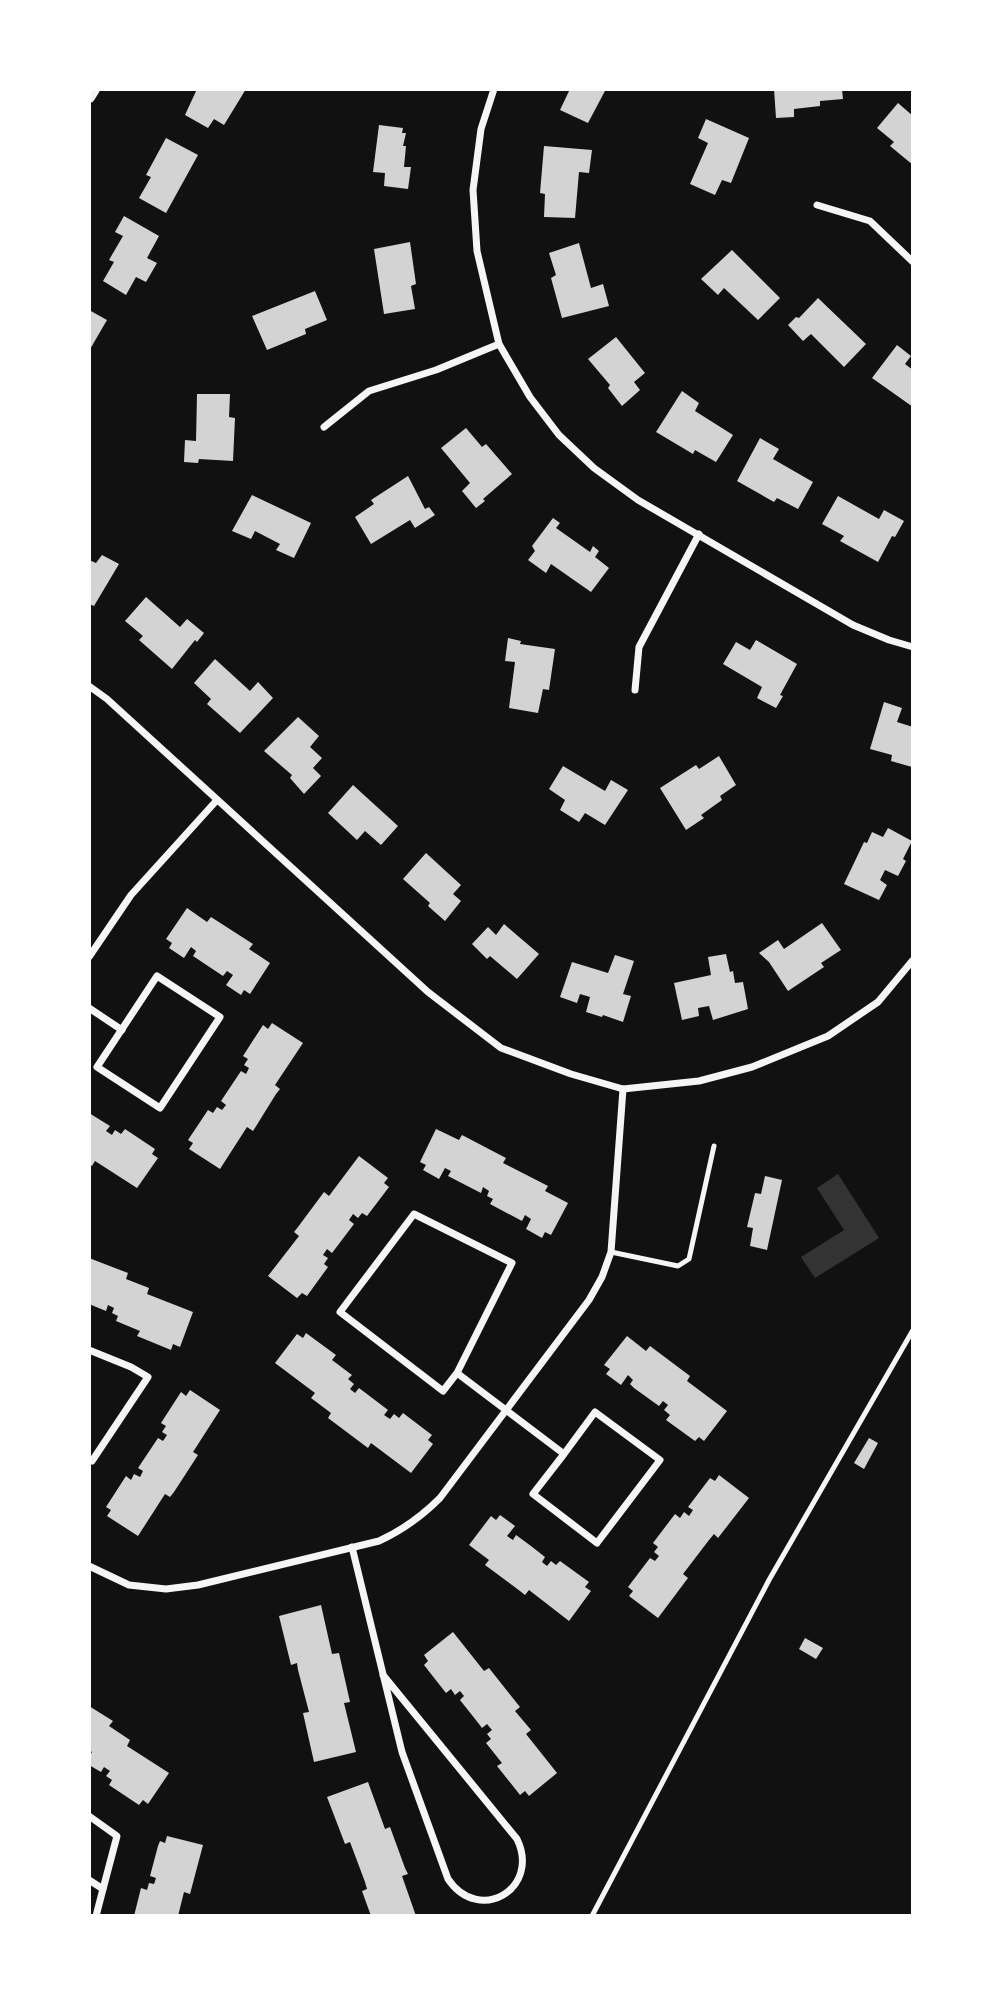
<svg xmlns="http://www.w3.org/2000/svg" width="1002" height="2005" font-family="Cabin,sans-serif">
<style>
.water{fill:#333}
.building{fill:#d3d3d3}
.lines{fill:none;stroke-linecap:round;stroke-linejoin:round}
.service{stroke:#f5f5f5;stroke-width:5}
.minor{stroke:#f5f5f5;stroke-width:7}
.tertiary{stroke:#f5f5f5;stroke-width:12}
</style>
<rect width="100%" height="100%" fill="#111"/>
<!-- water -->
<path class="water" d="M838,1174L879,1238L815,1278L801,1257L844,1230L817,1188Z"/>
<!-- building -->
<g class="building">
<path d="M197,89H246L224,125L214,119L208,128L185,115Z"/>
<path d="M570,89H606L588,123L560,110Z"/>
<path d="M774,89H842L843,99L820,101V106L794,109V117L776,118Z"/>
<path d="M898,103L913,116V165L890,146L894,142L877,128Z"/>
<path d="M706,119L749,138L731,183L722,180L715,195L690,184L708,143L698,138Z"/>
<path d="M379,125L403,128L402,133H406L403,146H406L404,167H411L408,189L384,186L385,173L373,172Z"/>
<path d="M166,138L198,155L166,213L139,198L151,177L146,175Z"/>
<path d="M544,146L592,150L589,173L579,172L575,218L544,217L545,194L540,193Z"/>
<path d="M124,216L159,236L147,258L157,263L146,282L136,277L126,295L103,281L114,262L109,260L123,236L115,232Z"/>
<path d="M410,242L416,284L411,286L415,309L384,314L374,249Z"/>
<path d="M579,243L591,288L603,284L609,306L562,318L551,278L556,275L549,253Z"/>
<path d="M732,250L780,298L758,320L724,288L718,295L701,279Z"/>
<path d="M315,291L327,320L305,329L306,334L267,350L252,316Z"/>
<path d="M818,298L866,344L844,367L811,334L803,341L788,325L796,317L799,318Z"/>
<path d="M89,310L107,320L89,351Z"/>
<path d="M616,337L645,373L634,382L640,390L622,406L608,388L610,385L588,359Z"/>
<path d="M897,345L911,356L905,364L913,370V407L872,378Z"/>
<path d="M682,391L699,403L695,411L733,435L716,462L695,450L693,454L656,432Z"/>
<path d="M197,394H230L229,417L235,418L233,461L199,459L198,463L184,462L185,440L196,441Z"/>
<path d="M466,428L482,447L486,444L512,474L483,499L485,501L476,508L462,491L470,483L441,448Z"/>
<path d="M760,438L779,449L773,459L813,482L798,509L777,498L774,502L737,481Z"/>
<path d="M408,476L425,509L429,507L435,515L415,528L410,520L371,544L355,517L374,504L371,500Z"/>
<path d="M252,495L311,523L294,558L276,550L280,544L255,531L251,539L232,531Z"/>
<path d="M838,496L879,519L884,510L904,521L895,537L892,536L878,562L840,541L844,536L822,524Z"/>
<path d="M553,518L560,523L556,528L590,552L593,546L599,551L595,557L609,568L591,592L551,564L546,573L528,560L535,551L532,546Z"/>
<path d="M102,555L119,564L94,606L89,604V560L96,563Z"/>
<path d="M146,597L180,627L187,619L204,633L197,642L195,640L172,669L139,640L143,636L125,621Z"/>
<path d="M508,638L521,641L520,644L555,649L549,690L543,689L538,713L509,708L515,662L505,661Z"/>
<path d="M756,640L797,664L780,695L783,696L776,708L757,698L762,687L723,664L736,642L750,650Z"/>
<path d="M215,659L250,691L258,682L273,698L240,733L207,704L211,699L194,683Z"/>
<path d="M884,702L902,708L897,722L913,727L912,767L891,761L892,755L870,749Z"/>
<path d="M298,717L319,736L310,747L322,758L313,768L321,776L304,794L290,778L292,775L264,751Z"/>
<path d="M719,756L736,785L720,796L722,800L701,815L704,818L686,830L660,788L696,765L699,769Z"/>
<path d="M563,766L605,791L611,780L628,790L605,825L585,813L579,822L560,810L565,800L549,789Z"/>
<path d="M353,785L398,826L381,845L365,831L357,840L328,813Z"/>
<path d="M888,828L912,841L903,859L906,861L898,876L885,870L880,880L887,885L879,900L844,884L864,842L867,843L872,832L883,837Z"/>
<path d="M426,853L461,885L453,894L461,901L445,921L428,906L430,903L403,879Z"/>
<path d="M187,908L207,922L211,917L253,944L249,949L270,963L250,994L244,990L241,995L226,985L233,975L227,971L223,976L193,956L196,951L191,947L184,958L169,948L172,943L166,939Z"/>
<path d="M822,923L841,950L821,963L824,967L788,991L769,962L759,953L778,940L784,949Z"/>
<path d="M504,924L539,954L517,979L490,956L487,959L472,944L488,927L496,935Z"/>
<path d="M726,954L730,972L733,971L735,983L743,982L748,1009L713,1020L709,1006L698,1008L699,1016L682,1020L674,983L711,975L708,957Z"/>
<path d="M615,955L634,961L623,994L631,996L623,1022L603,1015L602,1017L586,1012L590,997L580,994L577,1003L560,997L572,962L608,973Z"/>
<path d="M272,1023L303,1043L275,1085L280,1089L276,1094L253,1131L247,1127L220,1169L189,1149L193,1143L188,1140L208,1110L213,1113L217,1107L222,1110L226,1105L221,1101L241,1071L246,1074L249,1068L244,1065L248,1059L243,1056L263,1025L268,1029Z"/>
<path d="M89,1113L110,1126L106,1131L112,1135L115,1130L121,1134L125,1129L155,1149L152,1154L158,1158L137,1188L95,1161L92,1166L89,1164Z"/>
<path d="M436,1129L459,1140L462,1135L506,1158L503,1163L548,1186L545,1191L568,1203L551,1235L545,1232L542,1238L526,1229L531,1219L525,1215L522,1221L490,1204L493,1199L487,1196L489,1191L483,1187L481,1193L448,1176L451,1171L445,1168L439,1179L423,1170L426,1165L420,1162Z"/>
<path d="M359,1156L388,1178L384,1183L389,1187L367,1216L362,1213L358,1218L353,1214L349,1220L354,1224L332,1253L327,1249L323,1255L328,1258L324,1264L328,1267L307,1296L302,1293L297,1298L268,1276L299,1236L294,1232L298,1227L324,1192L329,1196Z"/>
<path d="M765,1176L782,1180L767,1250L750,1246L753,1228L747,1227L755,1193L761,1194Z"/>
<path d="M89,1258L128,1273L126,1279L149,1288L147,1294L193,1312L180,1347L173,1344L171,1350L137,1336L140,1331L116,1321L118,1316L112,1313L114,1308L108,1305L106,1311L89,1304Z"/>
<path d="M306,1333L336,1355L332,1360L352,1375L348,1379L354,1384L350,1389L355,1393L359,1388L363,1391L388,1410L384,1415L390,1419L394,1414L399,1418L403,1413L432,1435L428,1440L433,1444L411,1473L371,1443L368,1448L328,1418L331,1413L311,1398L315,1393L275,1363L297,1334L303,1338Z"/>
<path d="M627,1336L646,1351L650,1346L690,1376L687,1381L727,1411L704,1441L699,1437L695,1441L666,1420L670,1415L664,1410L668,1405L663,1401L659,1406L634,1388L630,1384L633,1380L628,1375L621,1385L606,1374L610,1369L604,1365Z"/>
<path d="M190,1390L220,1410L193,1452L198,1455L174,1492L170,1497L165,1494L138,1536L107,1516L111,1510L106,1507L126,1476L131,1480L134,1474L140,1477L143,1471L138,1468L158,1438L163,1441L167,1435L162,1432L166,1426L161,1423L181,1392L186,1396Z"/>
<path d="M869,1438L878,1443L864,1469L854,1463Z"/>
<path d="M719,1475L749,1498L718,1538L714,1534L709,1540L683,1574L688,1578L658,1618L629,1596L633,1591L628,1587L650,1558L655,1561L659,1556L654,1552L658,1547L653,1543L675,1514L680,1518L684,1512L689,1516L693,1510L688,1507L710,1478L715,1481Z"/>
<path d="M500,1515L515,1526L507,1536L513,1540L516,1535L531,1546L545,1557L542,1562L547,1566L551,1561L556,1565L560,1561L589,1582L585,1587L591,1591L569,1621L529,1590L525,1595L520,1591L485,1565L489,1560L469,1545L491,1516L496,1520Z"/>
<path d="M321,1605L332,1654L339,1653L350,1702L344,1703L356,1752L314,1762L303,1713L309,1712L298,1670L297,1663L291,1665L279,1616Z"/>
<path d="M453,1632L484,1671L489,1668L520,1707L515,1711L531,1730L526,1734L557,1773L529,1796L525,1791L520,1795L497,1766L502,1763L486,1743L491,1739L487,1734L492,1730L487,1724L482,1728L479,1724L460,1700L464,1696L460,1691L455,1695L451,1689L446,1693L424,1665L428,1661L424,1655Z"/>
<path d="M805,1638L823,1648L816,1659L799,1649Z"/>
<path d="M89,1706L113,1721L109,1726L130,1740L127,1746L169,1773L148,1804L143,1800L139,1805L109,1785L112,1780L106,1776L110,1771L104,1767L101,1772L89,1765V1757L92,1752L89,1750Z"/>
<path d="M368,1782L385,1829L390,1827L405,1868L408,1874L402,1876L416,1916H371L362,1891L367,1889L365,1882L350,1842L345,1844L327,1797Z"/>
<path d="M167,1836L203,1845L190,1894L184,1892L178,1916H134L141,1888L147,1890L149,1883L154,1884L156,1878L150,1876L158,1846L160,1841L165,1843Z"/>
</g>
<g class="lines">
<!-- service -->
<g class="service">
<path d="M611,1252L678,1266L689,1259L714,1146"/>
<path d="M592,1916L769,1580L913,1330"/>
</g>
<!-- minor -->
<g class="minor">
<path d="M494,89L481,129L473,190L477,251L499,344L530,397L559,435L594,468L638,500L853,625L889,640L913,647"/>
<path d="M817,205L870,221L913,262"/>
<path d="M324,427L369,391L436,370L499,344"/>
<path d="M89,686L107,699L428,992L501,1048L571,1074L623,1089L699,1081L752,1067L828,1036L878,1002L913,960"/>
<path d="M635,690L639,647L699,534"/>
<path d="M89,957L131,895L217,800"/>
<path d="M157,976L220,1017L160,1108L97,1067Z"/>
<path d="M89,1008L122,1030"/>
<path d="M89,1350L131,1367L148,1377L92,1461L89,1459"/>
<path d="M457,1373L512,1263L414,1214L340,1312L443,1391L457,1373L564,1454L533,1494L597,1543L660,1460L595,1412L564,1454"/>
<path d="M352,1547L402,1752L448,1879C479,1925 541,1889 517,1839L383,1675"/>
<path d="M89,1566L129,1585L166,1589L198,1585L379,1541C403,1530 421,1517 440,1498L589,1300L602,1277L611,1252L623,1089"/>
<path d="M89,1816L117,1836L103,1889"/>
<path d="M89,1880L103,1889L96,1916"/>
</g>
<!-- tertiary -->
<path class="tertiary" d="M89,97L94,89"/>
</g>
<!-- border -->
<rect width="1002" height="2005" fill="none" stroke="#ffffff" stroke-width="182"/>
</svg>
